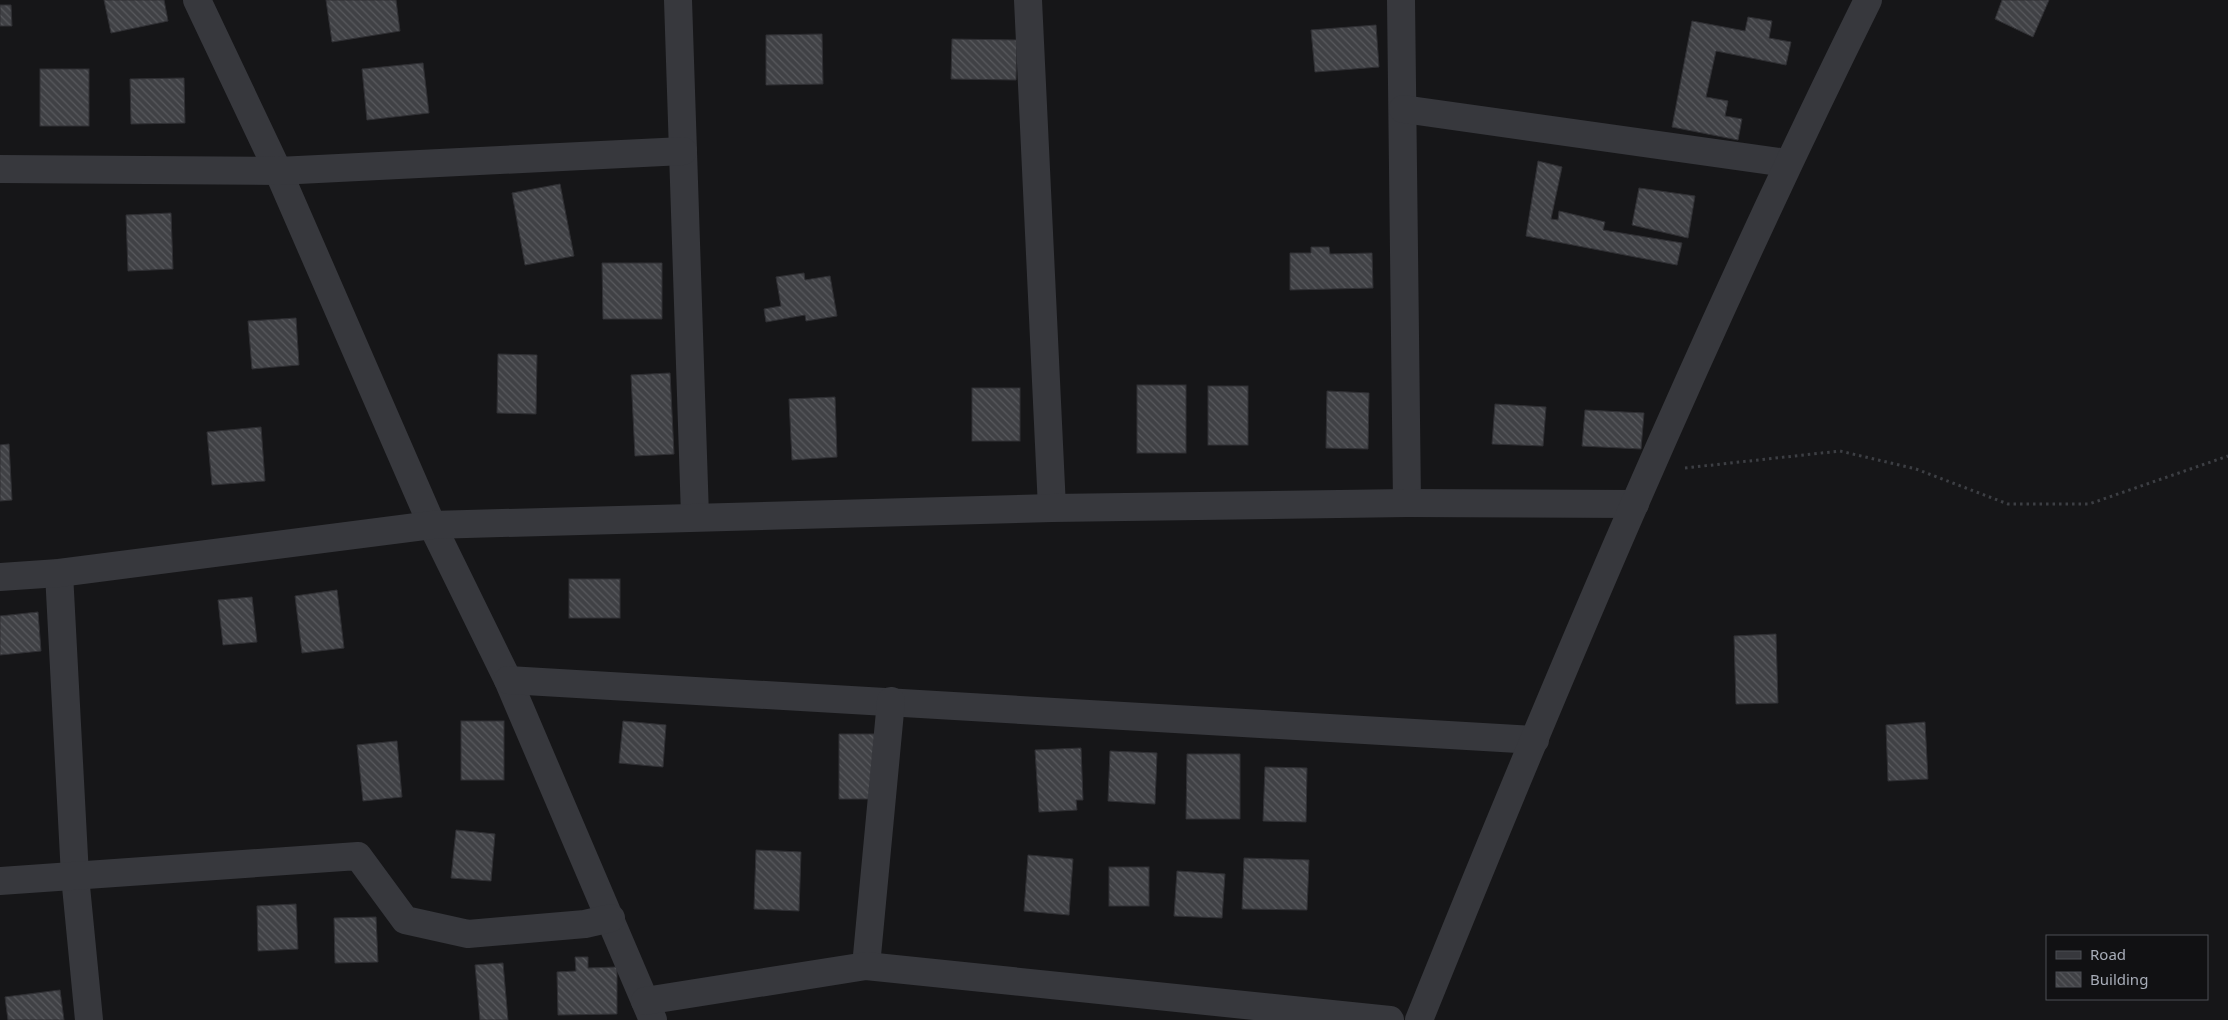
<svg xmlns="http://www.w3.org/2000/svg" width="2228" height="1020" font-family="'Noto Sans',sans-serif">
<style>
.building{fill:url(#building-back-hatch);stroke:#303034}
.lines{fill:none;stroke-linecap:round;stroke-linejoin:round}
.path{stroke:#3d3f44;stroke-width:3;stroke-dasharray:2.5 4;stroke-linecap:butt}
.minor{stroke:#37383d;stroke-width:28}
</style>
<defs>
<pattern id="building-back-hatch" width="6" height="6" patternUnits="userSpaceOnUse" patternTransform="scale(1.25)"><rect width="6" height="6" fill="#404145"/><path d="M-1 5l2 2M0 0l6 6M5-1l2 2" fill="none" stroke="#595a5e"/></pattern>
</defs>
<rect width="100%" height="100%" fill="#161618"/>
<!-- building -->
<g class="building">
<path d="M104,0H164L168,21L111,33Z"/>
<path d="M326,0H396L400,31L332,42Z"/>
<path d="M2002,0H2049L2033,37L1995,19Z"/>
<path d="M0,5H11L12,26H0Z"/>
<path d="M1748,17L1772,21L1769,38L1791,42L1786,65L1716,51L1706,97L1728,101L1725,116L1742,119L1738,140L1672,127L1692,21L1745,31Z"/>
<path d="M1376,25L1379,67L1315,72L1311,30Z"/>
<path d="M822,34L823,84L766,85V35Z"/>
<path d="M952,39L1017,40L1016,80L951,79Z"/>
<path d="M423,63L429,113L367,120L362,69Z"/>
<rect x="40" y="69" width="49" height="57"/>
<path d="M184,78L185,123L131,124L130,79Z"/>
<path d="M1538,161L1562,167L1551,219L1558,220L1559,211L1605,222L1603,230L1682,243L1677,265L1526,236Z"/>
<path d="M560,184L574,256L525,265L512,193Z"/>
<path d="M1639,188L1695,196L1688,238L1632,225Z"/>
<path d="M171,213L173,269L128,271L126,215Z"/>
<path d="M1311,247H1329L1330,254L1372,253L1373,288L1290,290V253H1311Z"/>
<path d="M602,263H662V319H603Z"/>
<path d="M804,273L805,280L830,276L837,316L806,321L805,315L766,322L764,309L781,306L776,277Z"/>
<path d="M296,318L299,365L252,369L248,321Z"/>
<path d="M498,354L537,355L536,414L497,413Z"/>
<path d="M670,373L674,454L635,456L631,375Z"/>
<rect x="1137" y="385" width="49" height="68"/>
<rect x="1208" y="386" width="40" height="59"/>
<rect x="972" y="388" width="48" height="53"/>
<path d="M1327,391L1369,393L1368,449L1326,448Z"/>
<path d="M835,397L837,457L792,460L789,399Z"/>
<path d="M1495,404L1546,407L1543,446L1492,444Z"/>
<path d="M1585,410L1644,413L1641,449L1582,446Z"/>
<path d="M261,427L265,481L212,485L207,432Z"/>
<path d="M9,444L12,500L0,501V445Z"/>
<rect x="569" y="579" width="51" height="39"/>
<path d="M337,590L344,648L302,653L295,596Z"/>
<path d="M252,597L257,642L223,645L218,600Z"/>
<path d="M38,612L41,651L0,655V616Z"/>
<path d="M1776,634L1778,703L1736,704L1734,636Z"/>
<rect x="461" y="721" width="43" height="59"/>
<path d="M623,721L666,725L663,767L619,763Z"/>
<path d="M1925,722L1928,779L1888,781L1886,725Z"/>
<path d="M839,734H882L881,799H839Z"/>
<path d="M397,741L402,797L363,801L357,745Z"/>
<path d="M1081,748L1083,800H1076L1077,810L1039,812L1035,750Z"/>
<path d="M1110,751L1157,753L1155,804L1108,801Z"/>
<path d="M1187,754H1240V819H1186Z"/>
<path d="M1265,767L1307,768L1306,822L1263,821Z"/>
<path d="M456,830L495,834L491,881L451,878Z"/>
<path d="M756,850L801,852L799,911L754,909Z"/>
<path d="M1028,855L1073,859L1069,915L1024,911Z"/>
<path d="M1244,858L1309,860L1307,910L1242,909Z"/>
<rect x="1109" y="867" width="40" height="39"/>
<path d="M1177,871L1225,874L1222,918L1174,916Z"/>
<path d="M296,904L298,949L258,951L257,906Z"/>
<path d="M376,917L378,962L335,963L334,918Z"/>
<path d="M575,957H588V968L617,967V1014L558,1015L557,972L576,971Z"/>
<path d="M503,963L508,1020H480L475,965Z"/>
<path d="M60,990L64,1020H8L5,997Z"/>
</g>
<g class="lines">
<!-- path -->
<path class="path" d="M1685,468L1840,451L1916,469L2008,504H2089L2228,456"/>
<!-- minor -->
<g class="minor">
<path d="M197,0L278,171L432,525L508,680L653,1020"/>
<path d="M678,0L695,516"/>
<path d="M1028,0L1052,508"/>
<path d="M1401,0L1407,503"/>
<path d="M1403,109L1787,163"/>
<path d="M0,169L278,171L683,151"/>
<path d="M59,573L75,876L89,1020"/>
<path d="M0,577L59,573L432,525L1052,508L1407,503L1635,504"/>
<path d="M508,680L1535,740"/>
<path d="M0,881L358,856L405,920L468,934L585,924L611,918"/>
<path d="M866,966L891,701"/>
<path d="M645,1001L866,966L1390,1020"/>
<path d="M1419,1020C1558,676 1703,333 1868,0"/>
</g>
</g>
<!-- legend -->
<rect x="2046" y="935" width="162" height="65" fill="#111113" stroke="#4d4f55"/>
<rect x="2056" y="951" width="25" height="8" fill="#37383d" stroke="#4d4f55"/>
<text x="2090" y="960" font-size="15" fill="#a8adb8">Road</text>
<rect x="2056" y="972" width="25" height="15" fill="url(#building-back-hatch)" stroke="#4d4f55"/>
<text x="2090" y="985" font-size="15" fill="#a8adb8">Building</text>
</svg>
